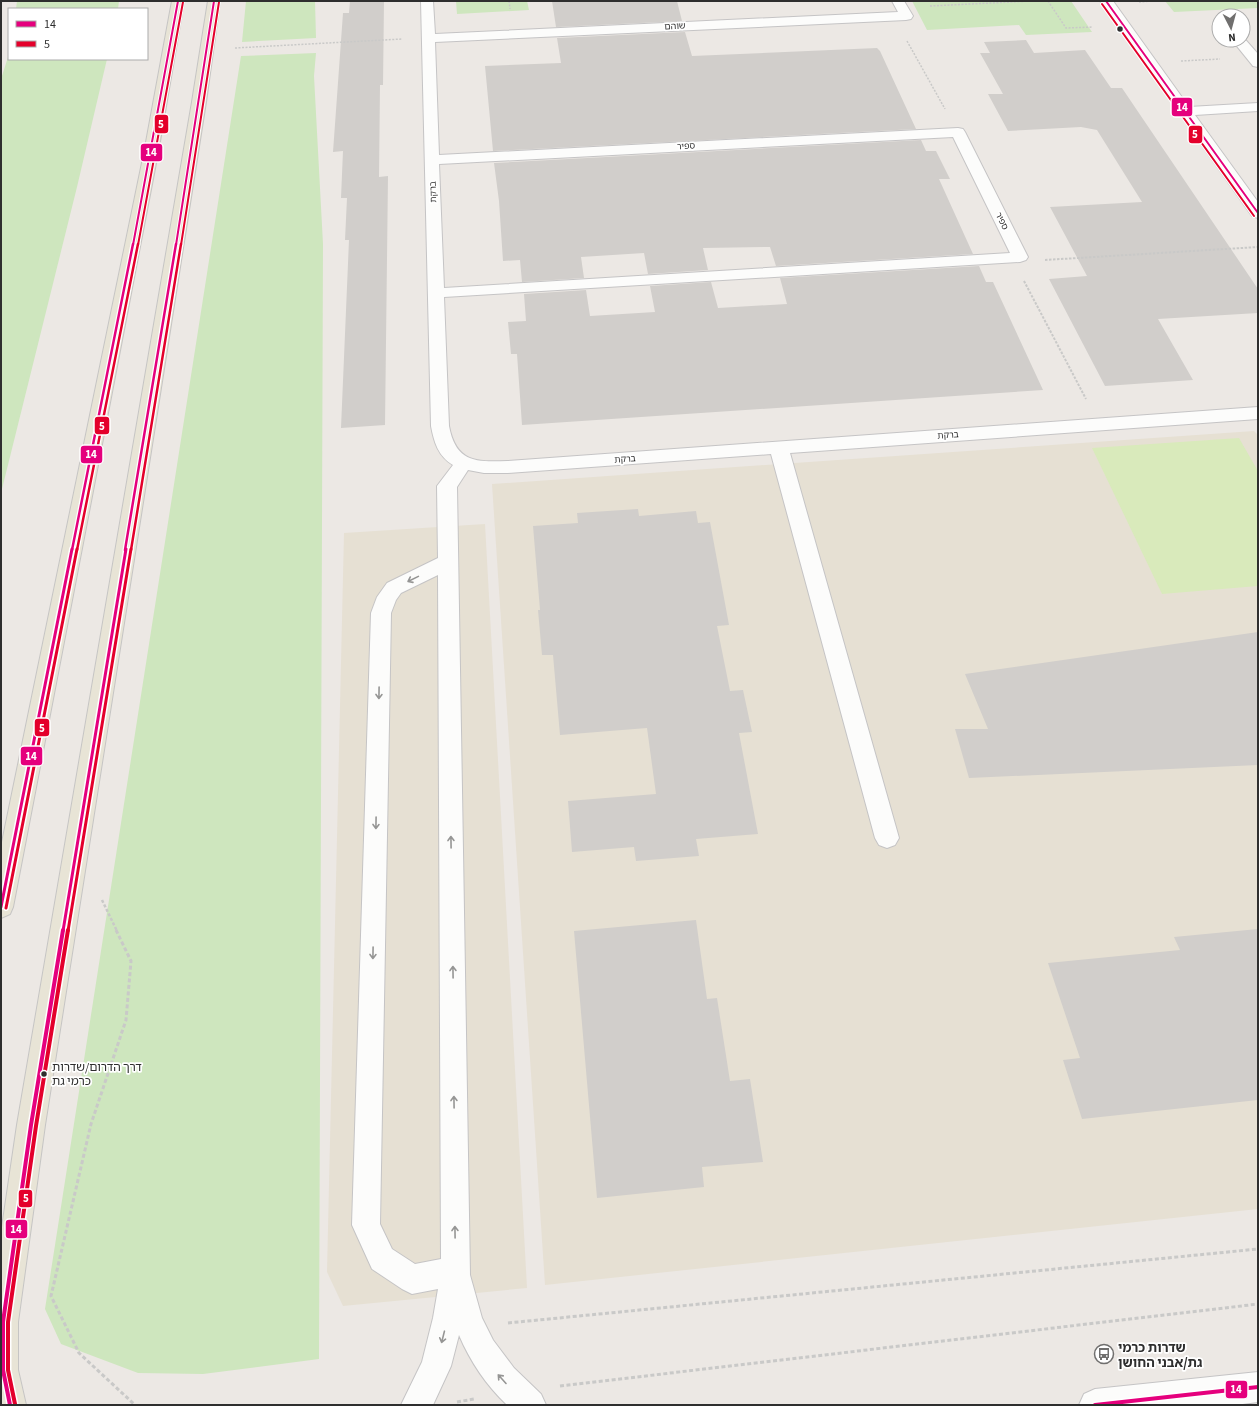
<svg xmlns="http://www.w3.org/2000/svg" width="1259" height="1406" font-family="'Source Sans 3','Noto Sans Hebrew',sans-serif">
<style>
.education{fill:#e6e0d3}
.green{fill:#cee6be}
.pitch{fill:#d9eabb}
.building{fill:#d1cecb}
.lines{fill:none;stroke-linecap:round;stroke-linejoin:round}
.minor-casing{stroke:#c5c4c5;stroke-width:2}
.major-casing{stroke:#c6c5c4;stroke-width:2}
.path-far3{stroke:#c9c9c8;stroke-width:1.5;stroke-dasharray:2 1.5;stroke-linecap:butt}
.path-far2{stroke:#c9c9c8;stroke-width:2;stroke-dasharray:2.5 1.5;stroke-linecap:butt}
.path-far1{stroke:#c9c9c8;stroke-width:2.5;stroke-dasharray:3 2;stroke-linecap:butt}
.path{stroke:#c9c9c8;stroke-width:3;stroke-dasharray:4 2.5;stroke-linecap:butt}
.minor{fill:#fcfcfb;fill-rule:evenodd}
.major{fill:#e8e4d6;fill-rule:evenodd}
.bus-1-far3-casing{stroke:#fff;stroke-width:4}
.bus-1-far2-casing{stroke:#fff;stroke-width:5}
.bus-1-far1-casing{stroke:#fff;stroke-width:6}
.bus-1-casing{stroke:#fff;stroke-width:7}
.bus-2-far3-casing{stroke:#fff;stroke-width:4}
.bus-2-far2-casing{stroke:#fff;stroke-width:5}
.bus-2-far1-casing{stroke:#fff;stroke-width:6}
.bus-2-casing{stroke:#fff;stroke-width:7}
.bus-1-far3{stroke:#e5007d;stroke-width:2}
.bus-1-far2{stroke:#e5007d;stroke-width:2.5}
.bus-1-far1{stroke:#e5007d;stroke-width:3}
.bus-1{stroke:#e5007d;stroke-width:4}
.bus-2-far3{stroke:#e4002b;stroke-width:2}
.bus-2-far2{stroke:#e4002b;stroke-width:2.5}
.bus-2-far1{stroke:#e4002b;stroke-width:3}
.bus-2{stroke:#e4002b;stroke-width:4}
.oneway{stroke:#959594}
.bus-dot{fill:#2e2e2e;stroke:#fff;stroke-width:1.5}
.labels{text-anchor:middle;stroke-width:3.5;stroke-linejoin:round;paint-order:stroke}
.far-street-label{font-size:9px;fill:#2e2e2e;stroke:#fff}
.near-bus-label{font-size:12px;fill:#2e2e2e;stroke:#fff;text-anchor:start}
.near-poi-label{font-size:13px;font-weight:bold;fill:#2e2e2e;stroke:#fff;text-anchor:start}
.line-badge{stroke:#fff;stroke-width:1.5}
.badge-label{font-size:11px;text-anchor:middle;font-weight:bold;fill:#fff}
</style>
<rect width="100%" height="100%" fill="#ece8e4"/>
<!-- education -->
<g class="education">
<path d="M1254,431L1258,435V1209L545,1285L492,484Z"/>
<path d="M485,524L527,1288L343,1306L327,1272L344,533Z"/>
</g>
<!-- green -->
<g class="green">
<path d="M17,1H119L118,9H16Z"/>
<path d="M246,1H315L316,38L242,42Z"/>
<path d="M456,1H527L529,10L457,14Z"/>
<path d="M912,1H1071L1092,32L1026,35L1019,25L927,30Z"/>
<path d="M1165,1H1258V8L1174,12Z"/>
<path d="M316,53L314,76L323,244L319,1359L203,1374L138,1373L61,1344L45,1309L241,56Z"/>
<path d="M9,54V59H107L77,187L1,493V79Z"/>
</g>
<!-- pitch -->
<path class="pitch" d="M1239,438L1258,471V586L1162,594L1092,448Z"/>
<!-- building -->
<g class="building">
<path d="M350,1H384L383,85H380L379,177L388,176L385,425L341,428L349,240H345L347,198H341L343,151L333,152L343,13H349Z"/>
<path d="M552,1H677L682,21L556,27Z"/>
<path d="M685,32L692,56L877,48L880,51L916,129L493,151L485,66L561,63L557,38Z"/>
<path d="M1026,40L1034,53L1085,50L1111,88H1122L1258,289V313L1158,319L1193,380L1105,386L1049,279L1087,276L1050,207L1142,202L1097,130L1081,127L1008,131L988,94H1003L980,53H990L984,42Z"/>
<path d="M921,140L926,151H936L950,179H939L973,254L776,266L770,247L703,248L708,270L648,274L644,253L581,257L584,278L522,282L520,260L503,261L499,201L494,163Z"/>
<path d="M979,266L986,282H993L1043,390L522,425L517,354H511L508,322L526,321L524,294L586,290L590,316L655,312L650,286L711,282L718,308L787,304L780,278Z"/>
<path d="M638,509L639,516L696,511L698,523L710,522L729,625L717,626L730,691L743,690L752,732L739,733L758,834L696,839L699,856L636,861L634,847L572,852L568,801L656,794L647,728L560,735L553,655H542L538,610H540L533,526L578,523L577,513Z"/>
<path d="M1258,632V765L969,778L955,729H988L965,674Z"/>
<path d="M696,920L707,999L717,998L730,1081L750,1079L763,1162L702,1167L704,1187L597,1198L574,931Z"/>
<path d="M1258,929V1100L1082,1119L1063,1060L1080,1058L1048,963L1180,950L1174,937Z"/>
</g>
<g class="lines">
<defs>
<g id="minor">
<path d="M421,1H433L435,34L898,12L892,1H904L913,16L911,19L906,20L435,42L439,155L958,128L963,129L965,132L1028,257L1026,260L1020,262L444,297L449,426C456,463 476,462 508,461L1258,407V419L790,453L899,838L895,845L887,848L879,845L875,838L771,454L508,473H484L468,470L457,487L470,1275L482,1318L493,1340L514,1368L541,1394L546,1405H507C486,1385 470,1361 459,1335L451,1366L433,1405H401L422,1362L433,1318L438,1289L412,1294L402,1289L372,1269L352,1225L371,613L377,597L387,583L438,558L437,486L453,465C438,456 434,442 431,426ZM953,137L1010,253L444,288L439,164ZM438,575L441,1259L415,1264L392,1249L380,1224L391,613L396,600L401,593Z"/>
<path d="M1100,1H1113L1189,107L1258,103V111L1195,115L1258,202V218L1252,216Z"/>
<path d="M1243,37L1258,54V67L1253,66L1232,40H1243Z"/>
<path d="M1258,1372V1402L1235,1405H1079L1084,1394L1095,1389Z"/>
</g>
<g id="major">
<path d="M172,1H184L158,153L13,907L10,914L1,918V847L144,153Z"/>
<path d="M208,1H220L206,102L45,1125L18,1322V1370L26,1405H1V1234L17,1125L192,102Z"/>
</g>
</defs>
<!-- minor casing -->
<use href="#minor" class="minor-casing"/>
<!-- major casing -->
<use href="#major" class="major-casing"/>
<!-- path-far3 -->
<g class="path-far3">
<path d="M509,1L510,9"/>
<path d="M1048,1L1066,28L1093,27"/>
<path d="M1139,2L1152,1"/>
<path d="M930,6L1032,1"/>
<path d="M907,41L945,109"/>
<path d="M235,48L402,39"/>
<path d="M1181,61L1220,59"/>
</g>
<!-- path-far2 -->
<g class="path-far2">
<path d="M1045,260L1258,247"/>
<path d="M1024,281L1086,399"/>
</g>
<!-- path-far1 -->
<path class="path-far1" d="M102,900L117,931"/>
<!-- path -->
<g class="path">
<path d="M116,930L131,961L126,1020L91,1124L51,1296L79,1353L135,1405"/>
<path d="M508,1323L1258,1249"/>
<path d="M560,1386L1258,1304"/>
<path d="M457,1402L474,1399"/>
</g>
<!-- minor -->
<use href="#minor" class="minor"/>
<!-- major -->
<use href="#major" class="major"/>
<defs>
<g id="bus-1-far3">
<path d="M1106,1L1258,213"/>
<path d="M133,245L178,1"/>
<path d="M176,245L214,1"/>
</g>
<g id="bus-1-far2">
<path d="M72,550L133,244"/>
<path d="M125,550L176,244"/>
</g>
<g id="bus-1-far1">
<path d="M1,907L72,549"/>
<path d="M63,931L126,549"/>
</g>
<g id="bus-1">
<path d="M10,1405L3,1370V1322L31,1125L63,930"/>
<path d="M1095,1405L1258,1387"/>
</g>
<g id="bus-2-far3">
<path d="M1102,4L1254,216"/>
<path d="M138,245L183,2"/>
<path d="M181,245L219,2"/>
</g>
<g id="bus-2-far2">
<path d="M77,550L138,244"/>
<path d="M131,550L181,244"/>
</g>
<g id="bus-2-far1">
<path d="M6,908L77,549"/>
<path d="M68,931L131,549"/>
</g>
<path id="bus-2" d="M15,1404L8,1370V1322L36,1126L68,930"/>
</defs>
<!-- bus-1-far3 casing -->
<use href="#bus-1-far3" class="bus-1-far3-casing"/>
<!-- bus-1-far2 casing -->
<use href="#bus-1-far2" class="bus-1-far2-casing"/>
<!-- bus-1-far1 casing -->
<use href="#bus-1-far1" class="bus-1-far1-casing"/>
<!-- bus-1 casing -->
<use href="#bus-1" class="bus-1-casing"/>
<!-- bus-2-far3 casing -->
<use href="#bus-2-far3" class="bus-2-far3-casing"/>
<!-- bus-2-far2 casing -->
<use href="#bus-2-far2" class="bus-2-far2-casing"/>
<!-- bus-2-far1 casing -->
<use href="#bus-2-far1" class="bus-2-far1-casing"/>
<!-- bus-2 casing -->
<use href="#bus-2" class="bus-2-casing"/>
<!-- bus-1-far3 -->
<use href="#bus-1-far3" class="bus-1-far3"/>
<!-- bus-1-far2 -->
<use href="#bus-1-far2" class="bus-1-far2"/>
<!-- bus-1-far1 -->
<use href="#bus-1-far1" class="bus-1-far1"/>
<!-- bus-1 -->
<use href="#bus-1" class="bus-1"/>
<!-- bus-2-far3 -->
<use href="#bus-2-far3" class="bus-2-far3"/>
<!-- bus-2-far2 -->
<use href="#bus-2-far2" class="bus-2-far2"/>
<!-- bus-2-far1 -->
<use href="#bus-2-far1" class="bus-2-far1"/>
<!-- bus-2 -->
<use href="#bus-2" class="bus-2"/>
</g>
<!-- one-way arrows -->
<defs><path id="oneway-shaft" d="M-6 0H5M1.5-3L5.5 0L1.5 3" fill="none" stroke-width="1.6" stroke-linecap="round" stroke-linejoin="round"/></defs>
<g class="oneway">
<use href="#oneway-shaft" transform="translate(413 579) rotate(154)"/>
<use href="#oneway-shaft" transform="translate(379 693) rotate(91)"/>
<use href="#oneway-shaft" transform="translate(376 823) rotate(91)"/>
<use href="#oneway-shaft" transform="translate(451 842) rotate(-91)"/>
<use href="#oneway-shaft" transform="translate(373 953) rotate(91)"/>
<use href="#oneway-shaft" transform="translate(453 972) rotate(-91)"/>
<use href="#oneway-shaft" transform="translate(454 1102) rotate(-91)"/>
<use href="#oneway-shaft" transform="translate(455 1232) rotate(-91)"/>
<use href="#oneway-shaft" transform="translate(443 1337) rotate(104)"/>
<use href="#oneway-shaft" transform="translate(502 1379) rotate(-132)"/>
</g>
<!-- icons -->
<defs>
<symbol id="bus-ring" viewBox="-11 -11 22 22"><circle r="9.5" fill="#fff" stroke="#706f6e" stroke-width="1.5"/><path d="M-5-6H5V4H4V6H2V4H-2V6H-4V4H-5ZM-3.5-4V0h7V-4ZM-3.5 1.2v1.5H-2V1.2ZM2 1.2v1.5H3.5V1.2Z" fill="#706f6e"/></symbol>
</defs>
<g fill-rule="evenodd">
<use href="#bus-ring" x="1093" y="1343" width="22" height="22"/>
</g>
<!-- markers -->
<g class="bus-dot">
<circle cx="1120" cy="29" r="3.5"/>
<circle cx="44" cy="1074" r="3.5"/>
</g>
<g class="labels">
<!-- far-street labels -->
<g class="far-street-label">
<text transform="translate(675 26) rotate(-3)" y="3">שוהם</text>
<text transform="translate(686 146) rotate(-3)" y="3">ספיר</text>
<text transform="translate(433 192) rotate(-92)" y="3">ברקת</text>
<text transform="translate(1002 221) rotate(63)" y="3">ספיר</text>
<text transform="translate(948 435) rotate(-4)" y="3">ברקת</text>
<text transform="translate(625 459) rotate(-4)" y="3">ברקת</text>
</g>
<!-- near-bus labels -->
<g class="near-bus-label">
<text x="52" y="1071">דרך הדרום/שדרות<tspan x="52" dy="14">כרמי גת</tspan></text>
</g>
<!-- near-poi labels -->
<g class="near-poi-label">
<text x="1118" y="1352">שדרות כרמי<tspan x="1118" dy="15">גת/אבני החושן</tspan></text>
</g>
</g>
<g class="line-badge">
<rect x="1171" y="97" width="22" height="20" rx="4" fill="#e5007d"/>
<rect x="154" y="114" width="15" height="20" rx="4" fill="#e4002b"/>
<rect x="1188" y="125" width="15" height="19" rx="4" fill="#e4002b"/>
<rect x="140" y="143" width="23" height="19" rx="4" fill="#e5007d"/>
<rect x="94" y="416" width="16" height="19" rx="4" fill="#e4002b"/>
<rect x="80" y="445" width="23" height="19" rx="4" fill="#e5007d"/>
<rect x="34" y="718" width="16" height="19" rx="4" fill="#e4002b"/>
<rect x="20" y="746" width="23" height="20" rx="4" fill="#e5007d"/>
<rect x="18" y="1189" width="15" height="19" rx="4" fill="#e4002b"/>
<rect x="5" y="1219" width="23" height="20" rx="4" fill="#e5007d"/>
<rect x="1225" y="1380" width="23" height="19" rx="4" fill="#e5007d"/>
</g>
<g class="badge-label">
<text x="1182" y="111">14</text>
<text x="161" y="128">5</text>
<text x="1195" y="138">5</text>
<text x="151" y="156">14</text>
<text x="102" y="430">5</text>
<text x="91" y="458">14</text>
<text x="42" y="732">5</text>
<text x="31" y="760">14</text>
<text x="26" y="1202">5</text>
<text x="16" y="1233">14</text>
<text x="1236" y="1393">14</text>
</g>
<!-- border -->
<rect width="1259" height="1406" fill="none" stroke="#2e2e2e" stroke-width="4"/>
<!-- legend -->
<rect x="8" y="8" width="140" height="52" fill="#ffffff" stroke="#ababab"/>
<rect x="16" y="21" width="20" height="6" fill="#e5007d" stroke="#ababab"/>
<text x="44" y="28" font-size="12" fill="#2e2e2e">14</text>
<rect x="16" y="41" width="20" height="6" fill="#e4002b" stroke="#ababab"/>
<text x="44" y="48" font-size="12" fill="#2e2e2e">5</text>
<!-- north arrow -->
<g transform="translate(1231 28) rotate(174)"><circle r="19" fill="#ffffff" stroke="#ababab"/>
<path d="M0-3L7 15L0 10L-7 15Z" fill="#706f6e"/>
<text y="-6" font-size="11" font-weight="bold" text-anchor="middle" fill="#2e2e2e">N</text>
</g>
</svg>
